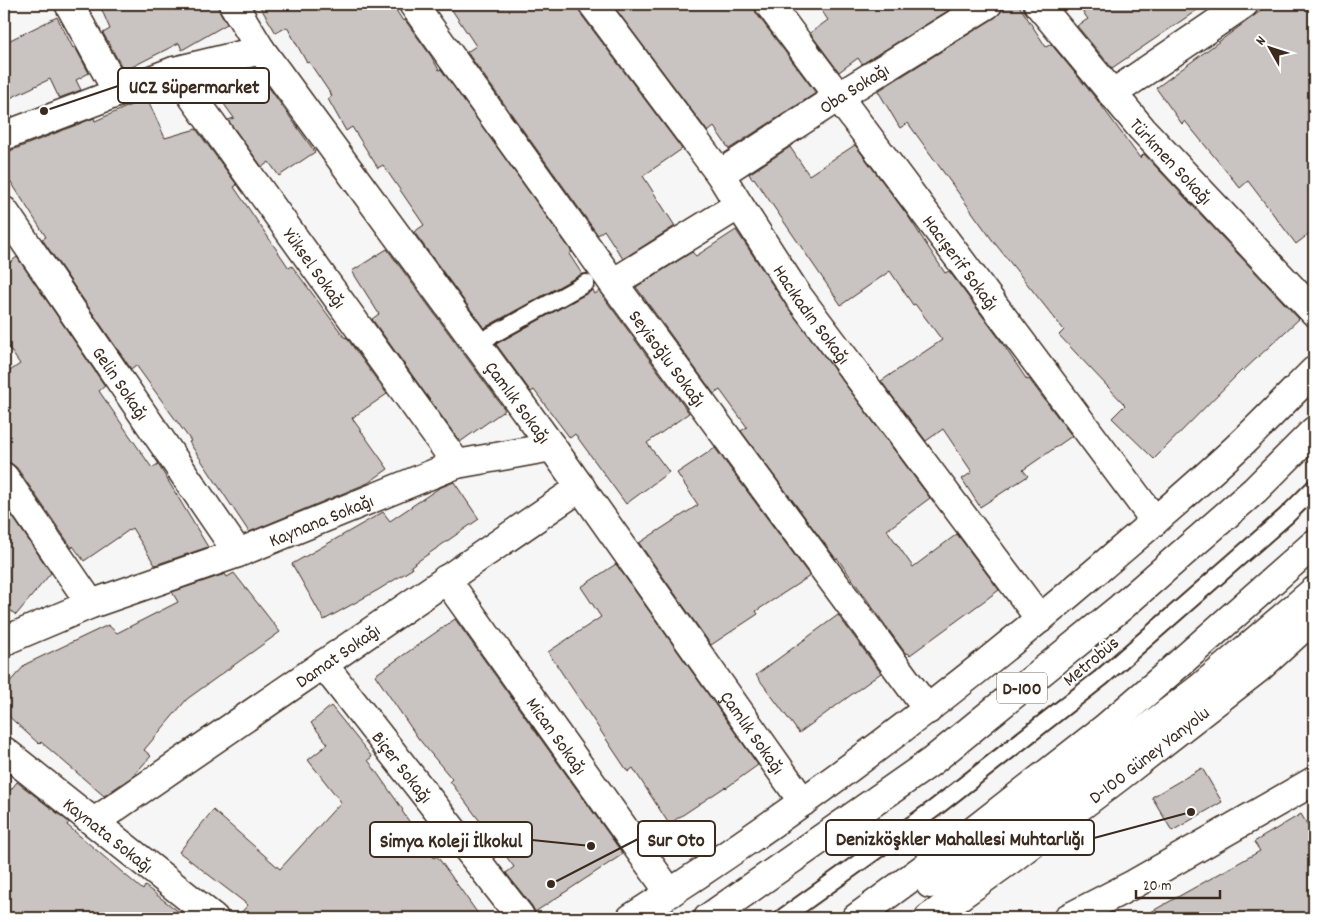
<svg xmlns="http://www.w3.org/2000/svg" width="1318" height="922" font-family="Dekko,sans-serif">
<style>
.building{fill:#c9c3c1;stroke:#3b2a1e}
.lines{fill:none;stroke-linecap:round;stroke-linejoin:round}
.lane-casing{stroke:#3b2a1e;stroke-width:20}
.street-casing{stroke:#3b2a1e;stroke-width:31}
.secondary-casing{stroke:#3b2a1e;stroke-width:31}
.primary-casing{stroke:#3b2a1e;stroke-width:31}
.highway-casing{stroke:#3b2a1e;stroke-width:31}
.lane{stroke:#fff;stroke-width:16}
.street{stroke:#fff;stroke-width:28}
.secondary{stroke:#fff;stroke-width:28}
.primary{stroke:#fff;stroke-width:28}
.highway{stroke:#fff;stroke-width:28}
.labels{text-anchor:middle;stroke-width:4;stroke-linejoin:round;paint-order:stroke}
.shield{fill:#fff;stroke:#766a62;stroke-width:1}
.shield-label{font-size:18px;font-weight:bold;fill:#3b2a1e}
.street-label{font-size:19px;fill:#3b2a1e;stroke:#fff}
.leader{fill:none;stroke:#3b2a1e;stroke-width:2}
.callout-dot{fill:#3b2a1e;stroke:#fff;stroke-width:2}
.callout{fill:#fff;stroke:#3b2a1e;stroke-width:2}
.callout-label{font-size:20px;text-anchor:middle;font-weight:bold;fill:#3b2a1e}
</style>
<rect width="100%" height="100%" fill="#f7f6f6"/>
<filter id="ink" filterUnits="userSpaceOnUse"><feTurbulence type="fractalNoise" baseFrequency=".02" numOctaves="2"/><feDisplacementMap in="SourceGraphic" scale="10" xChannelSelector="R" yChannelSelector="G"/><feConvolveMatrix kernelMatrix="1 2 1 2 8 2 1 2 1" color-interpolation-filters="sRGB"/></filter>
<g filter="url(#ink)">
<!-- building -->
<g class="building">
<path d="M113,4H217L220,12L227,24L182,50L179,43L124,71L103,33L110,29L101,8Z"/>
<path d="M251,4H392L403,21L405,20L431,56L439,70L441,69L572,252L569,254L582,274L484,328L414,232L424,225L383,165L378,168L352,127L346,131L328,99L332,96L309,62L307,63L287,27L276,33L259,5L254,8Z"/>
<path d="M448,4H578L580,13L682,149L643,176L675,226L623,259L604,230L598,235L467,52L476,46Z"/>
<path d="M612,4H754L756,13L816,93L729,149L714,127L708,132Z"/>
<path d="M817,4H959L862,64L858,58L839,72L810,33L828,20Z"/>
<path d="M1004,4H1018L1046,47L1051,44L1098,101L1140,158L1144,154L1299,319L1243,371L1242,370L1154,459L1112,418L1125,405L1059,335L1064,330L993,241L908,123L900,128L878,91L996,17L1001,12Z"/>
<path d="M1077,4H1206L1112,68L1077,26L1088,19Z"/>
<path d="M1270,4H1314V230L1296,244L1248,181L1240,188L1185,121L1182,124L1156,88Z"/>
<path d="M57,17L73,48L75,47L89,73L76,80L81,90L59,98L50,79L4,101V43Z"/>
<path d="M255,68L315,152L279,176L269,162L262,167L228,120L234,118L206,79Z"/>
<path d="M147,98L165,138L196,129L237,185L234,187L289,268L292,266L345,338L346,337L387,394L352,418L388,469L368,483L249,532L189,442L191,441L136,365L131,369L42,239L46,237L4,171V151H10L94,118L95,121Z"/>
<path d="M855,145L908,216L945,273L949,271L998,337L1027,380L1029,379L1072,436L1023,470L1028,476L980,507L962,479L972,472L943,429L926,441L881,381L942,340L915,304L913,305L890,271L841,305L754,178L752,179L749,174L790,147L809,175Z"/>
<path d="M736,230L786,305L930,498L887,530L913,567L957,534L999,590L910,655L908,653L906,654L837,558L836,559L741,431L747,427L720,390L714,394L636,287L692,252L696,256Z"/>
<path d="M387,249L505,410L460,442L372,319L379,314L352,271Z"/>
<path d="M17,257L105,386L99,391L152,468L158,464L208,547L155,565L132,528L84,561L73,546L72,548L17,468L11,463L4,462V375L20,364L4,341V267Z"/>
<path d="M593,290L595,294L599,291L689,413L647,443L669,472L626,504L575,434L570,438L534,390L531,392L496,344Z"/>
<path d="M715,448L810,576L756,611L758,614L711,645L639,543L698,505L677,473Z"/>
<path d="M454,482L479,519L411,566L412,569L378,590L324,620L292,564L383,512L390,521L439,488Z"/>
<path d="M4,504L51,573L16,615L4,605Z"/>
<path d="M616,564L758,765L726,788L725,787L669,824L633,768L628,772L548,652L601,617L581,587Z"/>
<path d="M234,573L280,632L187,699L144,750L151,756L133,776L104,796L41,742L39,744L4,712V688L26,664L108,625L117,633L178,602L172,592L225,574L227,577Z"/>
<path d="M838,615L881,673L799,733L756,675Z"/>
<path d="M455,619L623,854L535,912L532,906L506,873L514,867L450,781L452,779L418,738L375,675Z"/>
<path d="M331,706L372,757L368,760L403,810L402,811L434,858L437,856L481,918H236L248,905L179,852L213,810L280,869L341,802L308,760L328,744L311,723Z"/>
<path d="M1202,768L1222,802L1172,831L1152,797Z"/>
<path d="M17,782L69,822L67,825L143,890L145,886L187,918H13L4,910V798Z"/>
<path d="M1301,814L1314,836V918H1140L1260,851L1254,842Z"/>
</g>
<g class="lines">
<defs>
<g id="lane">
<path d="M476,344L586,283"/>
<path d="M782,918L935,808L1101,678L1286,516L1314,488"/>
</g>
<g id="street">
<path d="M69,4L118,93"/>
<path id="s1" d="M233,4L261,50L552,447L803,802"/>
<path id="s2" d="M413,4L613,283L928,710"/>
<path id="s3" d="M593,4L720,174L739,205L798,296L1040,619"/>
<path id="s4" d="M769,4L1155,521"/>
<path id="s5" d="M1038,4L1142,129L1314,312"/>
<path id="s6" d="M174,71L457,464"/>
<path d="M1112,94L1244,4"/>
<path d="M4,136L174,71L261,50"/>
<path id="s7" d="M720,174L838,97L988,4"/>
<path id="s8" d="M4,211L238,553"/>
<path d="M613,283L739,205"/>
<path d="M4,477L91,604"/>
<path id="s9" d="M446,579L670,893"/>
<path id="s10" d="M4,642L6,640L91,604L238,553L457,464L552,447"/>
<path id="s11" d="M323,664L520,916"/>
<path id="s12" d="M4,751L214,918"/>
<path id="s13" d="M94,822L581,487"/>
</g>
<path id="secondary" d="M1068,918L1134,884L1314,781"/>
<g id="primary">
<path d="M631,918C796,813 952,695 1100,568C1149,526 1199,484 1245,440C1269,417 1291,394 1314,371"/>
<path id="s14" d="M929,918L1010,860L1119,777L1259,668L1314,618"/>
</g>
<g id="highway">
<path d="M930,884L945,875L1019,826L1200,688L1314,591"/>
<path d="M708,918L931,762L1120,608L1255,490L1314,431"/>
<path d="M856,918L958,843L1105,728L1163,678L1314,544"/>
</g>
</defs>
<!-- lane casing -->
<use href="#lane" class="lane-casing"/>
<!-- street casing -->
<use href="#street" class="street-casing"/>
<!-- secondary casing -->
<use href="#secondary" class="secondary-casing"/>
<!-- primary casing -->
<use href="#primary" class="primary-casing"/>
<!-- highway casing -->
<use href="#highway" class="highway-casing"/>
<!-- lane -->
<use href="#lane" class="lane"/>
<!-- street -->
<use href="#street" class="street"/>
<!-- secondary -->
<use href="#secondary" class="secondary"/>
<!-- primary -->
<use href="#primary" class="primary"/>
<!-- highway -->
<use href="#highway" class="highway"/>
</g>
</g>
<g class="labels">
<!-- shield labels -->
<rect class="shield" x="997" y="672.5" width="50" height="31" rx="4"/>
<g class="shield-label">
<text x="1022" y="694">D-100</text>
</g>
<!-- street labels -->
<g class="street-label">
<text dy="7" stroke="none"><textPath href="#s7" startOffset="159">Oba Sokağı</textPath></text>
<text dy="7" stroke="none"><textPath href="#s5" startOffset="206">Türkmen Sokağı</textPath></text>
<text dy="7" stroke="none"><textPath href="#s4" startOffset="322">Hacışerif Sokağı</textPath></text>
<text dy="7" stroke="none"><textPath href="#s6" startOffset="242">Yüksel Sokağı</textPath></text>
<text dy="7" stroke="none"><textPath href="#s3" startOffset="380">Hacıkadın Sokağı</textPath></text>
<text dy="7" stroke="none"><textPath href="#s2" startOffset="436">Seyisoğlu Sokağı</textPath></text>
<text dy="7" stroke="none"><textPath href="#s8" startOffset="208">Gelin Sokağı</textPath></text>
<text dy="7" stroke="none"><textPath href="#s1" startOffset="490">Çamlık Sokağı</textPath></text>
<text dy="7" stroke="none"><textPath href="#s10" startOffset="340">Kaynana Sokağı</textPath></text>
<text dy="7" stroke="none"><textPath href="#s13" startOffset="295">Damat Sokağı</textPath></text>
<text transform="translate(1090 660) rotate(-40)" y="7">Metrobüs</text>
<text dy="7" stroke="none"><textPath href="#s1" startOffset="895">Çamlık Sokağı</textPath></text>
<text dy="7" stroke="none"><textPath href="#s9" startOffset="192">Mican Sokağı</textPath></text>
<text dy="7" stroke="none"><textPath href="#s14" startOffset="274">D-100 Güney Yanyolu</textPath></text>
<text dy="7" stroke="none"><textPath href="#s11" startOffset="130">Biçer Sokağı</textPath></text>
<text dy="7" stroke="none"><textPath href="#s12" startOffset="134">Kaynata Sokağı</textPath></text>
</g>
</g>
<!-- callouts -->
<path class="leader" d="M44 111L118 86M1191 812L1094 838M551 884L638 839M591 846L532 840"/>
<g class="callout-dot">
<circle cx="44" cy="111" r="5"/>
<circle cx="1191" cy="812" r="5"/>
<circle cx="551" cy="884" r="5"/>
<circle cx="591" cy="846" r="5"/>
</g>
<g class="callout">
<rect x="118" y="68" width="151" height="35" rx="5"/>
<rect x="826" y="820" width="268" height="35" rx="5"/>
<rect x="638" y="821" width="77" height="35" rx="5"/>
<rect x="370" y="822" width="162" height="35" rx="5"/>
</g>
<g class="callout-label">
<text x="194" y="93">UCZ Süpermarket</text>
<text x="960" y="845">Denizköşkler Mahallesi Muhtarlığı</text>
<text x="676" y="846">Sur Oto</text>
<text x="451" y="847">Simya Koleji İlkokul</text>
</g>
<!-- margin -->
<rect width="1318" height="922" fill="none" stroke="#fff" stroke-width="20"/>
<rect x="10" y="10" width="1298" height="902" fill="none" stroke="#3b2a1e" stroke-width="2" filter="url(#ink)"/>
<!-- north arrow -->
<g transform="translate(1270 48) rotate(309)" stroke="#ffffff" stroke-width="4" paint-order="stroke">
<path d="M0-4L9 19L0 12L-9 19Z" fill="#3b2a1e"/>
<text y="-8" font-size="14" font-weight="bold" text-anchor="middle" fill="#3b2a1e">N</text>
</g>
<!-- scale -->
<path d="M1136 890v8h84v-8" fill="none" stroke="#3b2a1e" stroke-width="2.5"/>
<text x="1143" y="890" font-size="15" fill="#3b2a1e" stroke="#ffffff" stroke-width="4" paint-order="stroke">20 m</text>
</svg>
